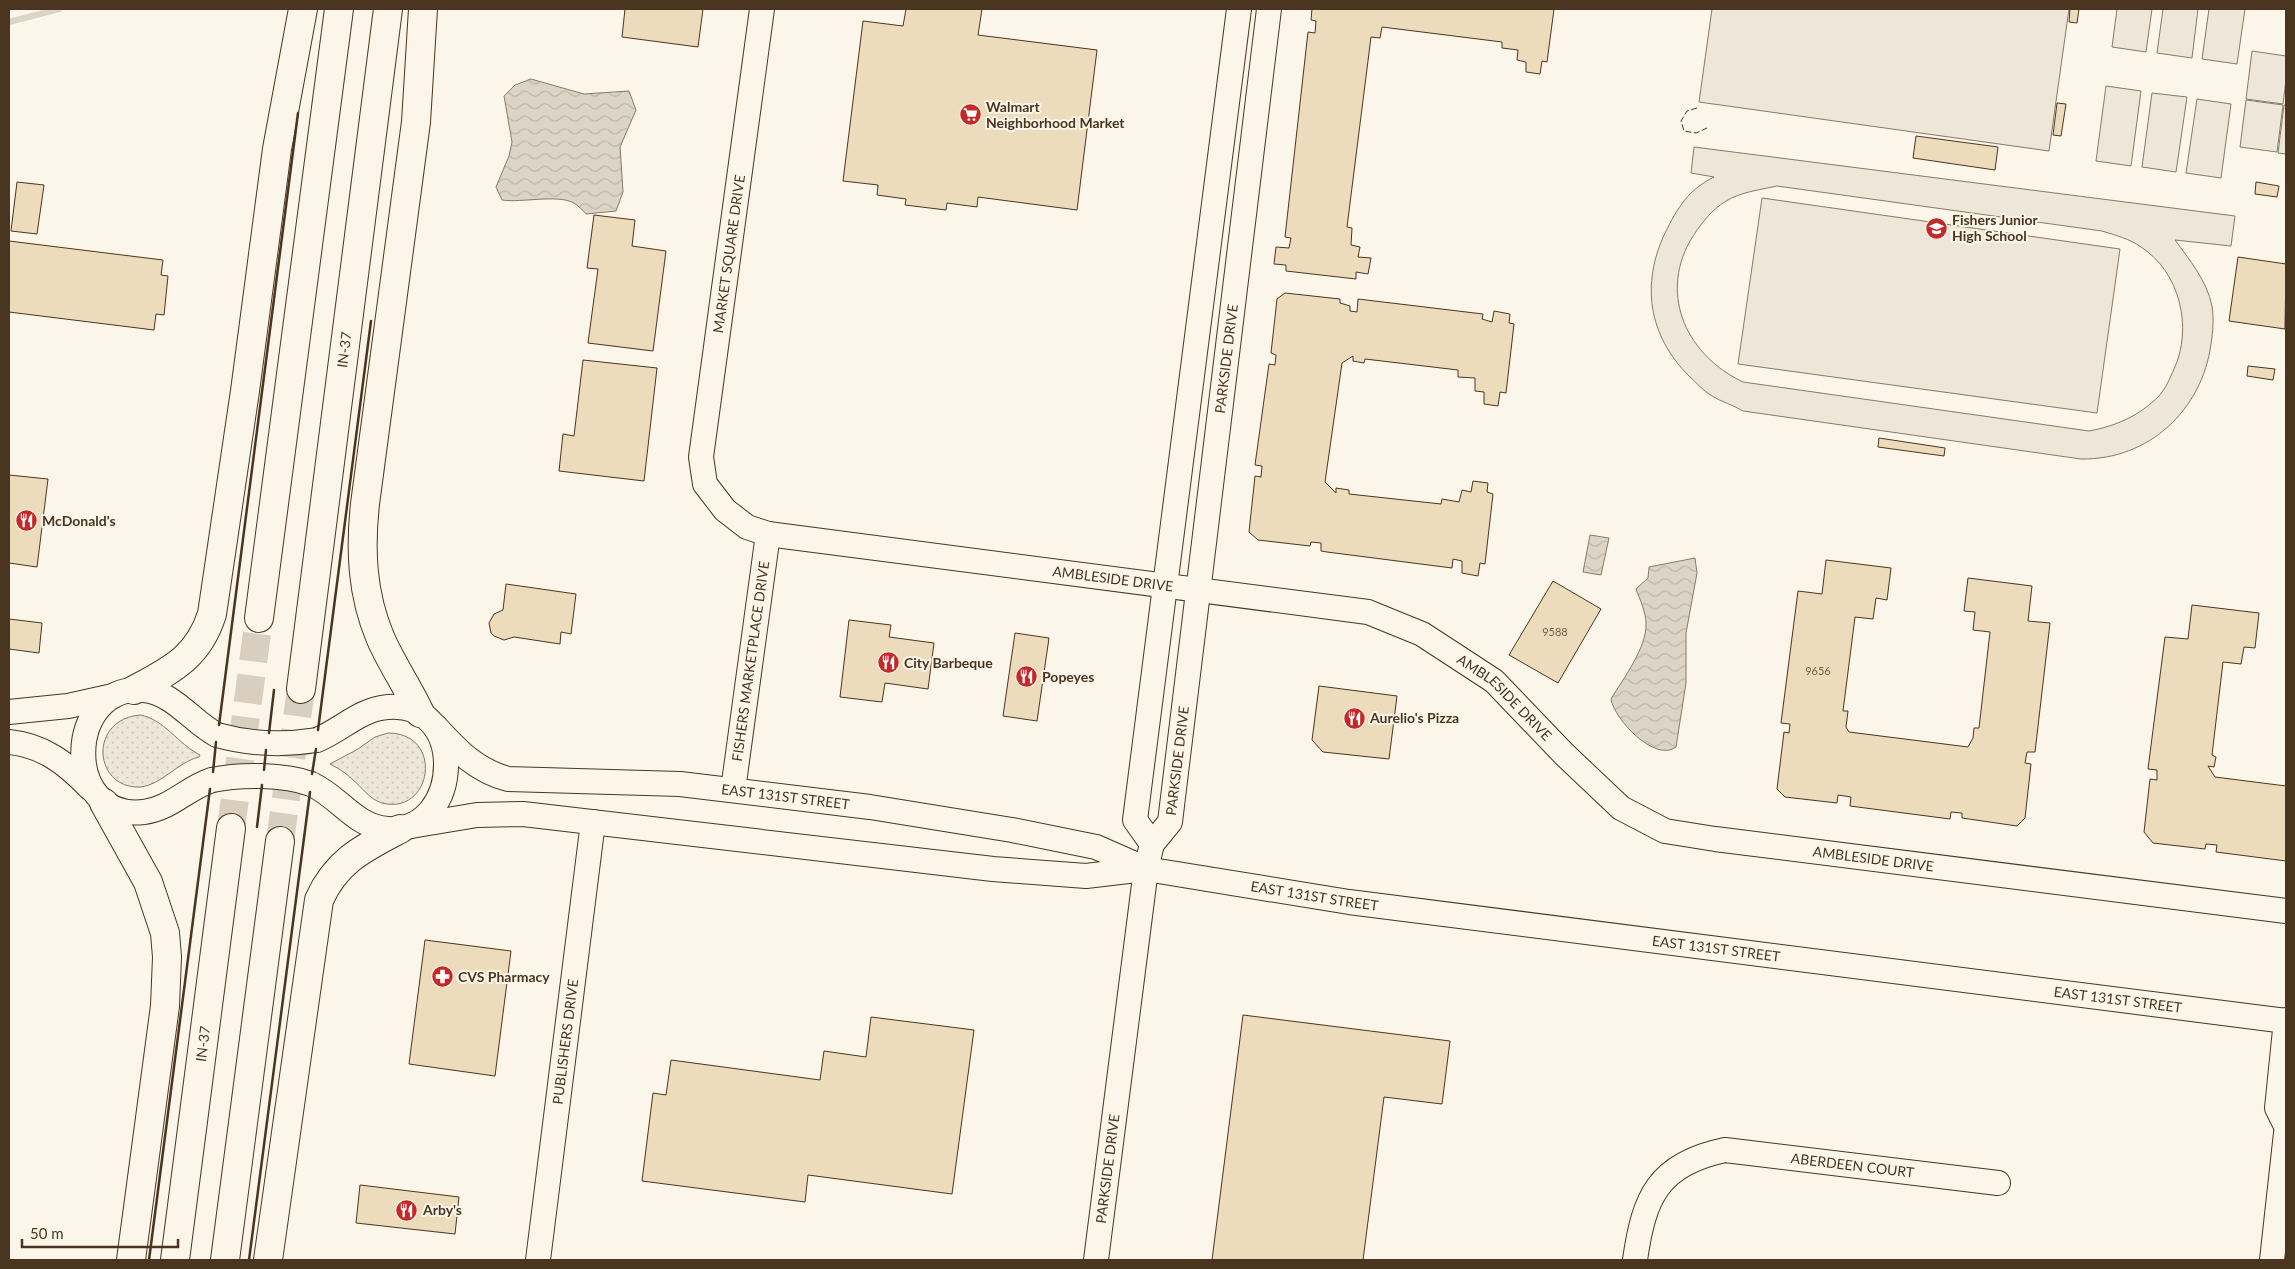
<svg xmlns="http://www.w3.org/2000/svg" width="2295" height="1269" font-family="Lato,sans-serif">
<style>
.green{fill:url(#green-dots);stroke:#887966}
.pitch{fill:#ede6d9;stroke:#887966;fill-rule:evenodd}
.water{fill:url(#water-waves);stroke:#887966}
.lines{fill:none;stroke-linecap:round;stroke-linejoin:round}
.stream{stroke:#dcd4c6;stroke-width:6}
.building{fill:#ecdcbc;stroke:#4a3520}
.highway-tunnel{stroke:#d8cfc1;stroke-width:28;stroke-dasharray:28 14;stroke-linecap:butt}
.minor-casing{stroke:#4a3520;stroke-width:26}
.highway-casing{stroke:#4a3520;stroke-width:30}
.minor{stroke:#fbf6e9;stroke-width:24}
.highway{stroke:#fbf6e9;stroke-width:28}
.minor-bridge-casing{stroke:#4a3520;stroke-width:26;stroke-linecap:butt}
.minor-bridge{stroke:#fbf6e9;stroke-width:24}
.fence{stroke:#4a3520;stroke-width:1;stroke-dasharray:6 2.5;stroke-linecap:butt}
.wall{stroke:#4a3520;stroke-width:2.5}
.labels{text-anchor:middle;stroke-width:4;stroke-linejoin:round;paint-order:stroke}
.number-label{font-size:11px;fill:#725f47}
.poi-label{font-size:14px;font-weight:bold;fill:#4a3520;stroke:#fbf6e9;text-anchor:start}
.street-label{font-size:14px;fill:#4a3520;stroke:#fbf6e9}
</style>
<defs>
<pattern id="green-dots" width="8" height="8" patternUnits="userSpaceOnUse" patternTransform="scale(1.25)"><rect width="8" height="8" fill="#ede6d9"/><path d="M2 2h.1M6 6h.1" fill="none" stroke="#cdc6ba" stroke-width="1.8" stroke-linecap="round"/></pattern>
<pattern id="water-waves" width="16" height="10" patternUnits="userSpaceOnUse" patternTransform="scale(1.25)"><rect width="16" height="10" fill="#dcd4c6"/><path d="M0 5q4-4 8 0t8 0" fill="none" stroke="#beb7aa"/></pattern>
</defs>
<rect width="100%" height="100%" fill="#fbf6e9"/>
<!-- green -->
<g class="green">
<path d="M140,715C164,719 178,744 200,755L199,757C178,762 161,785 141,787C94,790 87,720 140,715Z"/>
<path d="M388,733C445,733 432,816 382,803C369,799 362,787 352,779C346,773 338,768 330,764L358,749L375,737Z"/>
</g>
<!-- pitch -->
<g class="pitch">
<path d="M1712,9H2069L2049,151L1699,102Z"/>
<path d="M2117,9H2152L2146,52L2112,47Z"/>
<path d="M2163,9H2198L2192,58L2157,53Z"/>
<path d="M2209,9H2245L2237,64L2202,59Z"/>
<path d="M2252,51L2286,56V80L2283,104L2246,99Z"/>
<path d="M2106,86L2141,91L2131,166L2096,161Z"/>
<path d="M2152,93L2187,97L2176,172L2142,167Z"/>
<path d="M2197,99L2231,104L2221,178L2186,173Z"/>
<path d="M2246,100L2283,105L2277,152L2240,147Z"/>
<path d="M2284,105H2286V154L2278,153Z"/>
<path d="M1694,147L2235,216L2231,246L2175,240C2189,259 2207,281 2212,306C2214,319 2213,331 2211,344C2202,410 2149,460 2081,459L1743,411C1733,405 1722,402 1712,396C1703,391 1697,383 1689,376C1648,335 1641,284 1665,233C1678,207 1688,190 1714,177L1691,173ZM1777,186L2102,231C2115,235 2130,239 2141,247C2180,272 2193,328 2174,369C2170,378 2166,388 2159,396C2139,416 2116,426 2089,431L1743,382C1688,356 1659,297 1690,241C1699,226 1711,210 1726,201C1741,192 1759,190 1777,186Z"/>
<path d="M1762,198L2120,249L2097,413L1738,364Z"/>
</g>
<!-- water -->
<g class="water">
<path d="M531,79L584,94L629,91L636,110L620,147L623,192L616,211L586,214C583,210 578,206 574,203C557,194 522,203 502,200L496,187L509,156L512,142L504,96L515,85Z"/>
<path d="M1590,535L1609,538L1601,575L1583,572Z"/>
<path d="M1695,558L1697,573L1686,633V683L1676,747C1655,763 1614,719 1611,699C1623,679 1647,647 1646,624C1646,612 1640,600 1636,589L1648,578L1649,567Z"/>
</g>
<g class="lines">
<!-- stream -->
<path class="stream" d="M9,22L59,9"/>
</g>
<!-- building -->
<g class="building">
<path d="M625,9H703L698,47L622,37Z"/>
<path d="M906,9H982L978,35L1097,50L1077,210L978,197L977,207L947,203L946,210L905,205L906,199L877,195L878,185L843,181L863,21L903,26Z"/>
<path d="M1312,9H1554L1547,62L1542,61L1540,74L1526,72V62L1517,60L1518,50L1502,48V42L1382,27L1380,38L1371,37L1347,227L1352,228L1351,245L1360,247L1358,257L1371,258L1368,274L1356,272V279L1286,271V265L1274,264L1276,247L1289,248L1291,238L1285,237L1308,32L1315,33L1316,21L1311,20Z"/>
<path d="M2070,9H2079L2077,23L2069,22Z"/>
<path d="M2057,103L2066,104L2061,136L2053,135Z"/>
<path d="M1916,136L1998,147L1995,170L1913,158Z"/>
<path d="M17,182L44,185L37,234L11,231Z"/>
<path d="M2256,182L2279,186L2277,197L2255,194Z"/>
<path d="M594,215L635,220L632,246L666,251L653,351L588,343L598,269L587,268Z"/>
<path d="M9,241L163,260L161,275L168,276L164,315L156,314L154,330L9,312Z"/>
<path d="M2238,257L2286,264L2285,329L2229,321Z"/>
<path d="M1285,293L1340,299V303L1350,306V311L1357,312L1358,299L1483,314L1482,319L1492,322L1494,311L1510,314L1509,323L1514,324L1506,393L1500,392L1498,406L1484,404V392L1475,391V378L1458,377V370L1365,359L1364,363L1353,361V356L1342,363L1325,482L1336,493V488L1349,490V494L1441,504L1442,499L1459,502L1462,490L1471,492L1473,481L1488,483L1487,492L1493,494L1485,564L1480,563L1478,576L1462,573V561L1453,559L1452,568L1327,552L1321,551V543L1311,542L1310,546L1258,540L1249,532L1255,476L1261,477L1262,466L1255,465L1269,364L1275,365L1276,355L1271,353L1277,299Z"/>
<path d="M583,360L657,368L644,481L559,471L563,434L574,436Z"/>
<path d="M2248,366L2275,369L2273,380L2247,376Z"/>
<path d="M1879,438L1945,448L1944,456L1878,447Z"/>
<path d="M9,475L48,479L37,567L9,563Z"/>
<path d="M1826,560L1891,568L1887,600L1876,598L1873,619L1855,617L1843,711H1848L1846,727L1849,732L1968,747L1973,738L1974,728H1979L1990,632L1973,630L1975,612L1964,611L1968,578L2032,586L2028,621L2050,623L2035,752H2027L2025,763L2031,764L2025,818L2017,826L1962,818V813L1951,812L1950,819L1850,806L1851,797L1838,795L1837,803L1785,797L1777,789L1784,732L1789,733L1790,724L1781,723L1798,591L1822,594Z"/>
<path d="M1553,581L1601,609L1558,683L1509,655Z"/>
<path d="M506,584L576,594L571,634L561,632L560,644L514,637L504,640L494,636L491,633L489,623L494,614L503,610Z"/>
<path d="M2192,605L2259,613L2255,648L2244,647L2241,664L2223,662L2212,755L2216,757L2214,767L2208,766L2215,777L2286,786V861L2216,852L2217,845L2206,844L2205,849L2153,843L2144,832L2150,779L2157,780V770L2148,769L2165,637L2188,639Z"/>
<path d="M9,619L42,623L39,653L9,649Z"/>
<path d="M849,620L891,625L889,637L934,643L928,689L885,683L882,702L840,697Z"/>
<path d="M1015,633L1049,638L1037,721L1003,716Z"/>
<path d="M1319,686L1397,696L1389,759L1323,752L1312,740Z"/>
<path d="M425,940L511,951L495,1076L409,1064Z"/>
<path d="M1243,1015L1450,1041L1442,1104L1384,1097L1363,1260H1212Z"/>
<path d="M871,1017L974,1030L952,1194L808,1175L805,1202L642,1181L653,1093L666,1095L671,1060L820,1080L824,1051L866,1057Z"/>
<path d="M360,1185L459,1197L455,1234L356,1223Z"/>
</g>
<g class="lines">
<!-- highway-tunnel -->
<g class="highway-tunnel">
<path d="M231,828L259,618"/>
<path d="M280,841L301,689"/>
</g>
<defs>
<g id="minor">
<path id="s1" d="M762,9L701,457L705,484L725,510L747,527L768,534L1368,612L1422,634L1494,681L1564,754L1621,808L1665,831L1715,839L2286,911"/>
<path d="M9,712L68,706L113,696"/>
<path id="s2" d="M435,726C457,750 475,770 508,779L680,784L870,807L1012,830L1096,847L1146,869L1349,902L2286,1021"/>
<path d="M9,742C43,745 67,764 90,788"/>
<path d="M212,780C187,788 170,809 144,812C61,822 65,683 144,690C174,693 192,722 217,735"/>
<path d="M311,784C340,797 355,827 388,829C463,834 470,693 381,708C358,712 339,731 317,740"/>
<path id="s3" d="M733,790L768,534"/>
<path d="M411,826L477,815L523,814L993,869L1086,876L1145,869"/>
<path d="M1152,844L1135,820L1239,9"/>
<path d="M2286,1020L2277,1108L2286,1126"/>
<path id="s4" d="M538,1260L593,822"/>
<path id="s5" d="M1096,1260L1146,869L1152,844L1170,822L1269,9"/>
<path id="s6" d="M1635,1260C1644,1197 1658,1164 1725,1150L1998,1183"/>
<path d="M2272,1260L2286,1133"/>
</g>
<g id="highway">
<path d="M259,618L339,9"/>
<path id="s7" d="M301,689L388,9"/>
<path d="M134,690C171,670 198,658 212,614L245,391L277,149L303,9"/>
<path d="M420,713C408,687 391,663 380,637C362,594 360,550 365,504L416,122L423,9"/>
<path d="M104,803L148,882L165,933L167,957L165,1006L131,1260"/>
<path id="s8" d="M175,1260L231,828"/>
<path d="M225,1260L280,841"/>
<path d="M268,1260L319,900C337,860 364,848 400,829"/>
</g>
</defs>
<!-- minor casing -->
<use href="#minor" class="minor-casing"/>
<!-- highway casing -->
<use href="#highway" class="highway-casing"/>
<!-- minor -->
<use href="#minor" class="minor"/>
<!-- highway -->
<use href="#highway" class="highway"/>
<defs>
<g id="minor-bridge">
<path d="M217,735C249,744 285,745 317,740"/>
<path d="M212,780C239,774 285,774 311,784"/>
</g>
</defs>
<!-- minor-bridge casing -->
<use href="#minor-bridge" class="minor-bridge-casing"/>
<!-- minor-bridge -->
<use href="#minor-bridge" class="minor-bridge"/>
<!-- fence -->
<path class="fence" d="M1697,108L1687,111L1681,121L1684,131L1696,133L1707,128"/>
<!-- wall -->
<g class="wall">
<path d="M219,725L298,113"/>
<path d="M318,730L371,321"/>
<path d="M269,733L274,690"/>
<path d="M264,770L266,750"/>
<path d="M213,772L216,742"/>
<path d="M312,774L316,749"/>
<path d="M257,827L262,785"/>
<path d="M149,1260L210,789"/>
<path d="M249,1260L310,792"/>
</g>
</g>
<!-- icons -->
<defs>
<symbol id="supermarket-disc" viewBox="-11 -11 22 22"><circle r="9.5" fill="#c62828" stroke="#fbf6e9"/><path d="M-6-5.5h2.5l.6 2H6L4.5 2H-2.5L-4.4-4H-6ZM-1.5 3.2a1.3 1.3 0 1 0 .1 0ZM3 3.2a1.3 1.3 0 1 0 .1 0Z" fill="#fff"/></symbol>
<symbol id="school-disc" viewBox="-11 -11 22 22"><circle r="9.5" fill="#c62828" stroke="#fbf6e9"/><path d="M0-5L7-2L0 1L-7-2ZM-4 1L0 2.5L4 1V4Q0 6-4 4Z" fill="#fff"/></symbol>
<symbol id="restaurant-disc" viewBox="-11 -11 22 22"><circle r="9.5" fill="#c62828" stroke="#fbf6e9"/><path d="M-5-6h1v4h1v-4h1v4h1v-4h1v5L-1.5 .5V6h-2V.5L-5-1ZM5-6V6H3V1.5H1.5Q1.5-4 5-6Z" fill="#fff"/></symbol>
<symbol id="pharmacy-disc" viewBox="-11 -11 22 22"><circle r="9.5" fill="#c62828" stroke="#fbf6e9"/><path d="M-2-6h4v4h4v4h-4v4h-4v-4h-4v-4h4Z" fill="#fff"/></symbol>
</defs>
<g fill-rule="evenodd">
<use href="#supermarket-disc" x="958" y="102" width="25" height="25"/>
<use href="#school-disc" x="1924" y="216" width="25" height="25"/>
<use href="#restaurant-disc" x="14" y="508" width="25" height="25"/>
<use href="#restaurant-disc" x="876" y="650" width="25" height="25"/>
<use href="#restaurant-disc" x="1014" y="664" width="25" height="25"/>
<use href="#restaurant-disc" x="1342" y="706" width="25" height="25"/>
<use href="#pharmacy-disc" x="430" y="964" width="25" height="25"/>
<use href="#restaurant-disc" x="394" y="1198" width="25" height="25"/>
</g>
<g class="labels">
<!-- number labels -->
<g class="number-label">
<text x="1555" y="636">9588</text>
<text x="1818" y="675">9656</text>
</g>
<!-- poi labels -->
<g class="poi-label">
<text x="986" y="112">Walmart<tspan x="986" dy="16">Neighborhood Market</tspan></text>
<text x="1952" y="225">Fishers Junior<tspan x="1952" dy="16">High School</tspan></text>
<text x="42" y="526">McDonald's</text>
<text x="904" y="668">City Barbeque</text>
<text x="1042" y="682">Popeyes</text>
<text x="1370" y="723">Aurelio's Pizza</text>
<text x="458" y="982">CVS Pharmacy</text>
<text x="423" y="1215">Arby's</text>
</g>
<!-- street labels -->
<g class="street-label">
<text transform="translate(729 254) rotate(-82)" y="5">MARKET SQUARE DRIVE</text>
<text dy="5" stroke="none"><textPath href="#s7" startOffset="342">IN-37</textPath></text>
<text dy="5" stroke="none"><textPath href="#s5" startOffset="915">PARKSIDE DRIVE</textPath></text>
<text dy="5" stroke="none"><textPath href="#s1" startOffset="910">AMBLESIDE DRIVE</textPath></text>
<text dy="5" stroke="none"><textPath href="#s3" startOffset="130">FISHERS MARKETPLACE DRIVE</textPath></text>
<text dy="5" stroke="none"><textPath href="#s1" startOffset="1330">AMBLESIDE DRIVE</textPath></text>
<text dy="5" stroke="none"><textPath href="#s5" startOffset="510">PARKSIDE DRIVE</textPath></text>
<text dy="5" stroke="none"><textPath href="#s2" startOffset="370">EAST 131ST STREET</textPath></text>
<text dy="5" stroke="none"><textPath href="#s1" startOffset="1751">AMBLESIDE DRIVE</textPath></text>
<text dy="5" stroke="none"><textPath href="#s2" startOffset="910">EAST 131ST STREET</textPath></text>
<text dy="5" stroke="none"><textPath href="#s2" startOffset="1315">EAST 131ST STREET</textPath></text>
<text dy="5" stroke="none"><textPath href="#s2" startOffset="1720">EAST 131ST STREET</textPath></text>
<text dy="5" stroke="none"><textPath href="#s4" startOffset="220">PUBLISHERS DRIVE</textPath></text>
<text dy="5" stroke="none"><textPath href="#s8" startOffset="218">IN-37</textPath></text>
<text dy="5" stroke="none"><textPath href="#s6" startOffset="284">ABERDEEN COURT</textPath></text>
<text dy="5" stroke="none"><textPath href="#s5" startOffset="92">PARKSIDE DRIVE</textPath></text>
</g>
</g>
<!-- border -->
<rect width="2295" height="1269" fill="none" stroke="#4a3520" stroke-width="20"/>
<!-- scale -->
<path d="M22 1239v8h156v-8" fill="none" stroke="#4a3520" stroke-width="2.5"/>
<text x="30" y="1239" font-size="15" fill="#4a3520" stroke="#fbf6e9" stroke-width="4" paint-order="stroke">50 m</text>
</svg>
